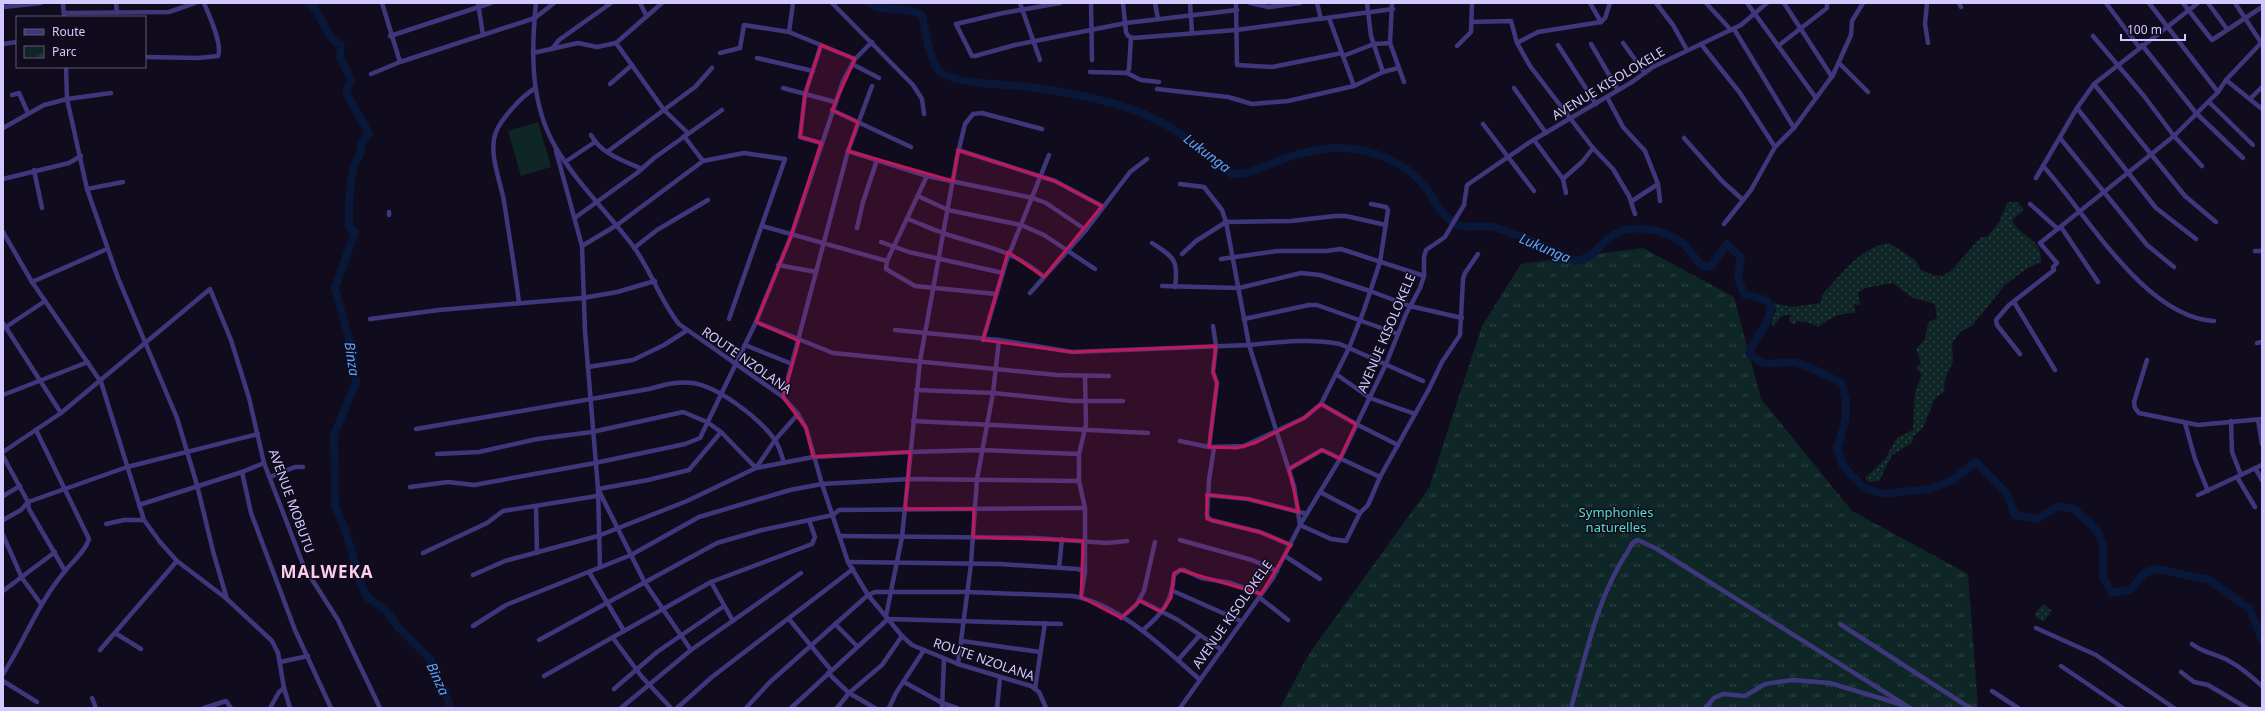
<svg xmlns="http://www.w3.org/2000/svg" width="2265" height="711" font-family="'Noto Sans',sans-serif">
<style>
.grass{fill:url(#grass-dots)}
.park{fill:url(#park-tufts)}
.pitch{fill:#0f2627}
.lines{fill:none;stroke-linecap:round;stroke-linejoin:round}
.river{stroke:#091739;stroke-width:8}
.minor{stroke:#3f377c;stroke-width:4.5}
.marked{fill:#c2185b;fill-opacity:0.2;stroke:#c2185b;stroke-width:3;stroke-linejoin:round}
.labels{text-anchor:middle;stroke-width:3;stroke-linejoin:round;paint-order:stroke}
.street-label{font-size:13px;fill:#d3c9fe;stroke:#100c1d}
.park-label{font-size:13px;fill:#57dcc5;stroke:#100c1d}
.water-label{font-size:14px;font-style:italic;fill:#58a4fd;stroke:#100c1d}
.district-label{font-size:17px;font-weight:bold;letter-spacing:1px;fill:#fecbe8;stroke:#100c1d}
</style>
<defs>
<pattern id="grass-dots" width="8" height="8" patternUnits="userSpaceOnUse"><rect width="8" height="8" fill="#0f2627"/><path d="M2 2h.1M6 6h.1" fill="none" stroke="#314447" stroke-width="1.8" stroke-linecap="round"/></pattern>
<pattern id="park-tufts" width="24" height="20" patternUnits="userSpaceOnUse"><rect width="24" height="20" fill="#0f2627"/><path d="M3 7l-1-3M5 7V3M7 7l1-3M15 17l-1-3M17 17v-4M19 17l1-3" fill="none" stroke="#314447"/></pattern>
</defs>
<rect width="100%" height="100%" fill="#100c1d"/>
<!-- grass -->
<g class="grass">
<path d="M2008,202H2018L2024,210L2012,220C2020,238 2042,237 2041,262L2026,269L2005,285L1972,326L1961,331L1952,343L1953,361L1945,379L1944,392L1935,398L1923,428L1914,436L1912,443L1892,455L1879,481L1869,482L1865,478L1885,459L1897,438L1913,430L1915,391L1922,375L1916,368L1921,363L1916,349L1925,339L1928,323L1937,318L1935,304L1911,297L1893,283L1865,288L1858,293L1860,305L1854,304L1855,313C1842,312 1828,318 1819,327L1806,322L1798,321L1794,325L1789,321L1791,315C1783,313 1777,320 1774,326L1771,325L1776,309L1773,303L1792,307L1821,303L1822,295C1841,275 1860,247 1889,243L1915,260L1921,270L1933,275L1942,276L1951,271L1980,238L1988,236L1999,222Z"/>
<path d="M2043,604L2052,611L2043,622L2034,615Z"/>
</g>
<!-- park -->
<path class="park" d="M1643,248L1734,297L1761,399L1852,511L1968,574L1978,708H1280L1309,654L1429,488L1482,326L1521,264Z"/>
<!-- pitch -->
<path class="pitch" d="M538,122L551,167L521,176L508,131Z"/>
<g class="lines">
<!-- river -->
<g class="river">
<path d="M308,3C323,11 322,36 341,45L340,57L351,80L346,92L369,134L361,143C363,154 356,159 353,169C349,189 349,207 349,227L355,232L335,288L351,346L356,382L334,435L335,506L345,529L361,584L368,598L385,609L398,627L430,659L440,686L445,690L450,708"/>
<path d="M869,3C884,13 903,5 922,15C925,28 930,64 940,72C957,85 1007,84 1029,87C1076,93 1140,105 1179,133C1197,146 1212,163 1232,174C1251,175 1268,164 1286,158C1301,153 1322,148 1337,148C1369,148 1403,160 1424,185C1434,198 1439,213 1454,223C1467,231 1479,224 1492,227C1522,235 1549,248 1576,261C1598,256 1598,245 1613,235C1632,223 1660,229 1678,240C1689,246 1694,259 1703,267L1711,266L1727,244L1741,257L1738,278L1744,294L1766,300L1771,307C1770,325 1755,336 1749,353C1768,372 1775,359 1796,363C1812,367 1828,376 1842,384L1846,399V418L1837,448L1843,466L1864,488L1884,494L1929,489L1951,481L1976,462L2007,494L2015,515L2037,519L2058,506L2074,509L2097,530L2103,546V577L2112,593L2130,590L2146,572L2158,569L2209,580L2250,609L2262,640"/>
</g>
<!-- minor -->
<g class="minor">
<path d="M63,3L64,17"/>
<path d="M116,3L117,13"/>
<path d="M382,3L400,62"/>
<path d="M478,3L483,35"/>
<path d="M536,3C531,52 530,104 556,148C577,183 608,213 633,246C651,270 660,301 679,324L783,397L798,414L806,428L822,484L848,562L868,595L902,636L912,645L958,664L1031,686L1039,692L1046,708"/>
<path d="M640,3L646,15"/>
<path d="M832,3L913,85L922,99L924,114"/>
<path d="M1020,3L1040,60"/>
<path d="M1060,3L1003,13L956,24L972,56H975L1015,45L1126,23L1237,10"/>
<path d="M1091,3L1092,60"/>
<path d="M1123,3L1126,32L1128,36L1133,38L1236,30L1393,9"/>
<path d="M1155,3L1158,19"/>
<path d="M1190,3L1192,33"/>
<path d="M1236,3L1237,65L1272,67L1342,53"/>
<path d="M1250,3L1269,7L1300,3"/>
<path d="M1317,3L1321,19"/>
<path d="M1367,3L1371,36L1383,72"/>
<path d="M1392,3L1390,43L1404,82"/>
<path d="M1590,3L1601,22"/>
<path d="M1656,3L1673,25L1687,50"/>
<path d="M1706,3L1731,30"/>
<path d="M1747,3L1816,98"/>
<path d="M1784,3L1832,77"/>
<path d="M1927,3L1925,24L1928,43"/>
<path d="M1959,3L1961,7"/>
<path d="M2106,3L2139,47"/>
<path d="M2149,3L2218,92"/>
<path d="M2183,3L2212,40L2262,7"/>
<path d="M2208,3L2227,29"/>
<path d="M2235,3L2262,44"/>
<path d="M3,7L41,3"/>
<path d="M64,13L169,12L195,3"/>
<path d="M1329,18L1354,86"/>
<path d="M1471,22L1511,21L1517,43L1530,66L1593,148L1613,169L1629,196L1635,214"/>
<path d="M1734,29L1794,128"/>
<path d="M789,32L793,3"/>
<path d="M390,36L491,3"/>
<path d="M2093,36L2144,96L2174,136L2202,166"/>
<path d="M616,43L664,110L688,133"/>
<path d="M1517,43L1538,32L1601,22L1605,18L1610,3"/>
<path d="M1623,43L1645,73"/>
<path d="M3,44L17,42"/>
<path d="M1591,44L1618,90"/>
<path d="M1701,44L1740,93L1775,147"/>
<path d="M1558,45L1596,104"/>
<path d="M2142,45L2196,113L2243,158"/>
<path d="M1457,46L1471,32L1472,3"/>
<path d="M1778,46L1827,8V3"/>
<path d="M552,49L559,40L611,3"/>
<path d="M533,53L578,43L597,47L616,43L662,3"/>
<path d="M720,53L740,48L744,25L789,32L855,59"/>
<path d="M1343,56L1374,44L1390,43"/>
<path d="M145,57L198,58L218,56C223,45 209,15 204,3"/>
<path d="M757,58L813,71"/>
<path d="M1839,63L1868,92"/>
<path d="M852,64L879,78"/>
<path d="M66,67L67,99L87,189L118,278L177,418L197,485L214,555L227,599"/>
<path d="M1090,72L1127,73L1141,80L1159,82"/>
<path d="M1127,73L1129,69L1131,37"/>
<path d="M371,74L400,62L535,18L554,3"/>
<path d="M2226,80L2262,109"/>
<path d="M610,84L632,65"/>
<path d="M2094,84L2185,196L2216,222"/>
<path d="M783,88L835,102"/>
<path d="M1514,88L1546,133"/>
<path d="M1157,89L1228,97L1252,104L1288,101L1354,86L1383,72L1398,68"/>
<path d="M12,95L19,93L28,113"/>
<path d="M1607,97L1623,127L1645,151L1658,184L1660,201"/>
<path d="M2250,99L2262,87"/>
<path d="M2209,102L2253,145"/>
<path d="M2077,108L2156,208L2196,239"/>
<path d="M832,110L911,147"/>
<path d="M1483,124L1534,191"/>
<path d="M3,128L44,105L67,99L111,93"/>
<path d="M591,135C601,154 624,161 642,169"/>
<path d="M684,136L703,161L744,153L785,159L729,319"/>
<path d="M1684,138L1722,181L1743,200"/>
<path d="M2060,138L2147,245L2174,267"/>
<path d="M1534,140L1563,179L1566,193"/>
<path d="M821,143L800,137L805,94L821,45"/>
<path d="M958,150L1055,181L1102,206"/>
<path d="M556,151L582,246L585,331L598,489L645,583L691,650"/>
<path d="M848,151L927,176L1033,198L1046,203L1086,230"/>
<path d="M607,152L695,87L712,68"/>
<path d="M565,162L595,142"/>
<path d="M2043,166C2087,214 2144,317 2214,321"/>
<path d="M34,170L42,208"/>
<path d="M927,176L887,261L886,269L915,286L996,294"/>
<path d="M2036,178L2077,108L2094,84L2198,3"/>
<path d="M3,179L69,163L81,156"/>
<path d="M1563,179L1583,161L1593,148"/>
<path d="M1180,184L1204,187L1222,210L1226,222L1249,345L1294,486L1300,525L1331,539L1346,541L1360,513L1368,505L1380,477L1429,389L1442,362L1460,335L1463,279L1465,273L1478,254"/>
<path d="M87,189L123,182"/>
<path d="M918,196L948,210L1021,225L1044,235L1095,269"/>
<path d="M1632,201L1658,184"/>
<path d="M2030,204L2058,229"/>
<path d="M389,212V215"/>
<path d="M576,217L637,173L654,158L722,110"/>
<path d="M908,219C919,223 931,229 943,233C983,247 1009,247 1044,277"/>
<path d="M1724,224L1751,190L1775,147L1794,128L1833,75L1851,35L1852,21L1863,3"/>
<path d="M762,226L887,261"/>
<path d="M2061,227L2098,282"/>
<path d="M857,228L863,202L877,160"/>
<path d="M3,232L32,282L101,382L144,520L160,542L177,561L227,599L272,641L278,653L284,688L290,708"/>
<path d="M881,242L909,252L1003,273"/>
<path d="M1152,243C1173,257 1179,259 1175,287"/>
<path d="M582,246L617,225L703,161"/>
<path d="M634,248L657,230L708,200"/>
<path d="M2255,251H2262"/>
<path d="M1182,254L1196,241L1226,222L1291,221L1335,216H1346L1386,225"/>
<path d="M1221,259L1277,251H1326L1341,249L1424,276"/>
<path d="M778,265L816,272"/>
<path d="M32,282L107,249"/>
<path d="M1162,286L1239,288L1301,273L1320,275L1370,291L1410,306L1462,318"/>
<path d="M1030,293L1086,230L1130,172L1147,159"/>
<path d="M2014,302L2055,370"/>
<path d="M519,303C515,269 509,235 504,201C500,180 488,152 496,132C501,119 522,96 534,89"/>
<path d="M370,319L439,310L583,298L617,292L655,281"/>
<path d="M1244,319L1309,305H1317L1398,334"/>
<path d="M756,322L833,353L1057,375L1109,376"/>
<path d="M3,323L61,413"/>
<path d="M3,329L45,301"/>
<path d="M895,330L999,340L1072,352L1249,345C1278,342 1311,338 1340,344L1423,381"/>
<path d="M983,340L1006,262L1049,155"/>
<path d="M2257,343L2262,342"/>
<path d="M745,345L792,364"/>
<path d="M2020,354L1997,325L1996,320L2009,305L2054,270L2053,267L2057,263L2040,243L2174,136L2218,92L2226,80L2261,43"/>
<path d="M2147,360L2134,402L2135,408L2139,413L2198,425L2262,419"/>
<path d="M588,367L633,360L664,345L686,331"/>
<path d="M1336,374L1370,398L1415,414"/>
<path d="M916,390L993,393L1072,401H1123"/>
<path d="M3,395L88,362"/>
<path d="M783,397L848,151L872,86"/>
<path d="M1321,404L1356,424L1398,445"/>
<path d="M2258,420L2262,444"/>
<path d="M913,421L1148,433"/>
<path d="M2231,421L2232,452L2241,475"/>
<path d="M2185,423L2195,459L2208,491"/>
<path d="M416,429L649,389C663,385 677,381 692,383C718,386 760,419 775,440C779,446 782,456 784,463"/>
<path d="M1180,441L1209,447L1244,446L1304,418L1321,404L1349,348L1364,310L1380,262L1388,210L1386,207L1371,204"/>
<path d="M1209,447L1217,383L1213,372L1216,346L1213,326"/>
<path d="M1214,448L1209,480L1207,516L1211,520L1260,532L1291,545"/>
<path d="M3,452L61,413L210,289L231,340L249,398L264,463L304,567L338,620L380,708"/>
<path d="M437,454L479,452L537,439L592,432L683,412L707,422L721,432L756,468L775,440L798,414"/>
<path d="M3,456L28,502L29,509L65,571"/>
<path d="M2255,468L2262,480"/>
<path d="M1289,469L1322,450L1380,477"/>
<path d="M242,472L251,513L295,630L331,708"/>
<path d="M270,477L295,467H303"/>
<path d="M2237,477L2255,507"/>
<path d="M410,487L448,482L474,485L595,463L685,444L700,438L756,322L791,236L843,81L855,59L872,42"/>
<path d="M1320,492L1360,513"/>
<path d="M1207,495L1248,499L1307,514"/>
<path d="M2198,495L2262,465"/>
<path d="M3,496L20,486"/>
<path d="M139,505L242,472L264,463"/>
<path d="M536,507L537,553"/>
<path d="M3,520L21,510L28,502L127,467L258,434"/>
<path d="M106,524L124,520H144"/>
<path d="M3,535L22,578L41,604"/>
<path d="M840,536L1035,538L1107,543L1127,541"/>
<path d="M1180,540L1252,560L1277,571"/>
<path d="M423,553L487,523L503,511L597,496"/>
<path d="M1285,556L1320,579"/>
<path d="M848,562L1000,564L1078,569L1085,572"/>
<path d="M600,567L598,489L648,480L689,470L721,432"/>
<path d="M1059,568L1062,539"/>
<path d="M589,572L624,631"/>
<path d="M473,575L505,561L598,536L687,501L756,468L813,457L910,452L982,450L1079,454"/>
<path d="M711,582L733,621"/>
<path d="M3,591L55,552"/>
<path d="M1173,591L1241,621"/>
<path d="M1081,597L1085,572V508L1079,481V454L1086,425L1085,376"/>
<path d="M1259,597L1288,620"/>
<path d="M1139,600L1178,620L1222,650"/>
<path d="M886,616L902,537L920,361L957,157L965,124L973,114L982,113L1042,129"/>
<path d="M1121,618L1136,605L1144,591L1155,542"/>
<path d="M789,619L831,670"/>
<path d="M835,624L857,646"/>
<path d="M1840,624L1970,708"/>
<path d="M473,626L506,605L631,555L699,517L790,490L822,484L909,479L1079,481"/>
<path d="M2036,628L2096,655L2174,708"/>
<path d="M1143,630C1163,613 1172,602 1174,575L1180,570H1184L1201,578L1231,583L1261,594"/>
<path d="M115,633L141,649"/>
<path d="M613,638L642,677L671,708"/>
<path d="M539,640L717,543L762,530L833,515L839,510L1085,508"/>
<path d="M962,641L1040,652"/>
<path d="M2192,644C2203,653 2217,654 2229,661C2241,667 2252,677 2262,686"/>
<path d="M100,650L177,561"/>
<path d="M1178,660L1200,635"/>
<path d="M280,662L308,656"/>
<path d="M958,664L971,564L977,479L993,393L999,340"/>
<path d="M2061,666L2123,708"/>
<path d="M2181,672L2194,682L2208,685L2247,708"/>
<path d="M828,673L849,693L875,708"/>
<path d="M3,674C25,640 38,603 65,571C73,561 85,552 89,539L36,430"/>
<path d="M544,676L711,582L812,544L815,537L809,520"/>
<path d="M3,681L37,702"/>
<path d="M904,682L942,703L957,708"/>
<path d="M614,689L657,652L724,606"/>
<path d="M1035,689L1045,623"/>
<path d="M1992,691L2018,708"/>
<path d="M92,698L96,708"/>
<path d="M204,708L226,701L231,708"/>
<path d="M270,708L279,692L284,688"/>
<path d="M621,708L691,650L801,573"/>
<path d="M677,708L712,677L853,569"/>
<path d="M746,708L770,682L868,595L875,592H967L1073,596C1119,604 1165,649 1199,679"/>
<path d="M791,708L888,619L1061,624"/>
<path d="M837,708L849,693L882,665L902,636"/>
<path d="M889,708L896,693L924,650"/>
<path d="M942,708L944,659"/>
<path d="M997,708L1000,678"/>
<path d="M1180,708L1273,578L1300,525L1340,459L1386,364L1406,314L1420,288L1424,276V257L1426,250L1445,237L1453,223L1464,205L1467,185L1530,142L1632,82L1653,67L1741,25L1767,3"/>
<path d="M1571,708C1586,655 1597,597 1628,551C1631,546 1632,541 1638,540L1657,549L1910,708"/>
<path d="M1705,708L1714,698L1723,694L1745,696L1765,684L1792,680L1830,683L1903,705"/>
</g>
</g>
<!-- marked area -->
<path class="marked" d="M821,45L855,59L832,110L858,122L848,151L953,181L958,150L1055,181L1102,206L1044,277L1008,252L983,340L1072,352L1216,346L1213,372L1217,383L1209,447L1237,448L1255,443L1304,418L1321,404L1356,424L1340,459L1322,450L1289,469L1299,512L1248,499L1207,495V519L1260,532L1291,545L1261,594L1180,570L1174,573L1171,598L1161,612L1140,601L1121,618L1081,597L1083,541L973,537L974,509H905L910,452L813,457L806,428L783,397L799,341L756,322L791,236L821,143L800,137L805,94Z"/>
<g class="labels">
<!-- street labels -->
<g class="street-label">
<text transform="translate(1608 83) rotate(-31)" y="5">AVENUE KISOLOKELE</text>
<text transform="translate(1386 333) rotate(-67)" y="5">AVENUE KISOLOKELE</text>
<text transform="translate(747 360) rotate(35)" y="5">ROUTE NZOLANA</text>
<text transform="translate(292 501) rotate(70)" y="5">AVENUE MOBUTU</text>
<text transform="translate(1232 614) rotate(-55)" y="5">AVENUE KISOLOKELE</text>
<text transform="translate(984 659) rotate(19)" y="5">ROUTE NZOLANA</text>
</g>
<!-- park labels -->
<g class="park-label">
<text x="1616" y="517">Symphonies<tspan x="1616" dy="15">naturelles</tspan></text>
</g>
<!-- water labels -->
<g class="water-label">
<text transform="translate(1207 153) rotate(37)" y="5">Lukunga</text>
<text transform="translate(1545 248) rotate(23)" y="5">Lukunga</text>
<text transform="translate(352 359) rotate(81)" y="5">Binza</text>
<text transform="translate(438 679) rotate(65)" y="5">Binza</text>
</g>
<!-- district labels -->
<g class="district-label">
<text x="327" y="578">MALWEKA</text>
</g>
</g>
<!-- border -->
<rect width="2265" height="711" fill="none" stroke="#d3c9fe" stroke-width="8"/>
<!-- legend -->
<rect x="16" y="16" width="130" height="52" fill="#100c1d" stroke="#5e5877"/>
<rect x="24" y="29" width="20" height="6" fill="#3f377c" stroke="#5e5877"/>
<text x="52" y="36" font-size="12" fill="#d3c9fe">Route</text>
<rect x="24" y="46" width="20" height="12" fill="url(#park-tufts)" stroke="#5e5877"/>
<text x="52" y="56" font-size="12" fill="#d3c9fe">Parc</text>
<!-- scale -->
<path d="M2121 34v6h64v-6" fill="none" stroke="#d3c9fe" stroke-width="2"/>
<text x="2127" y="34" font-size="12" fill="#d3c9fe" stroke="#100c1d" stroke-width="3" paint-order="stroke">100 m</text>
</svg>
